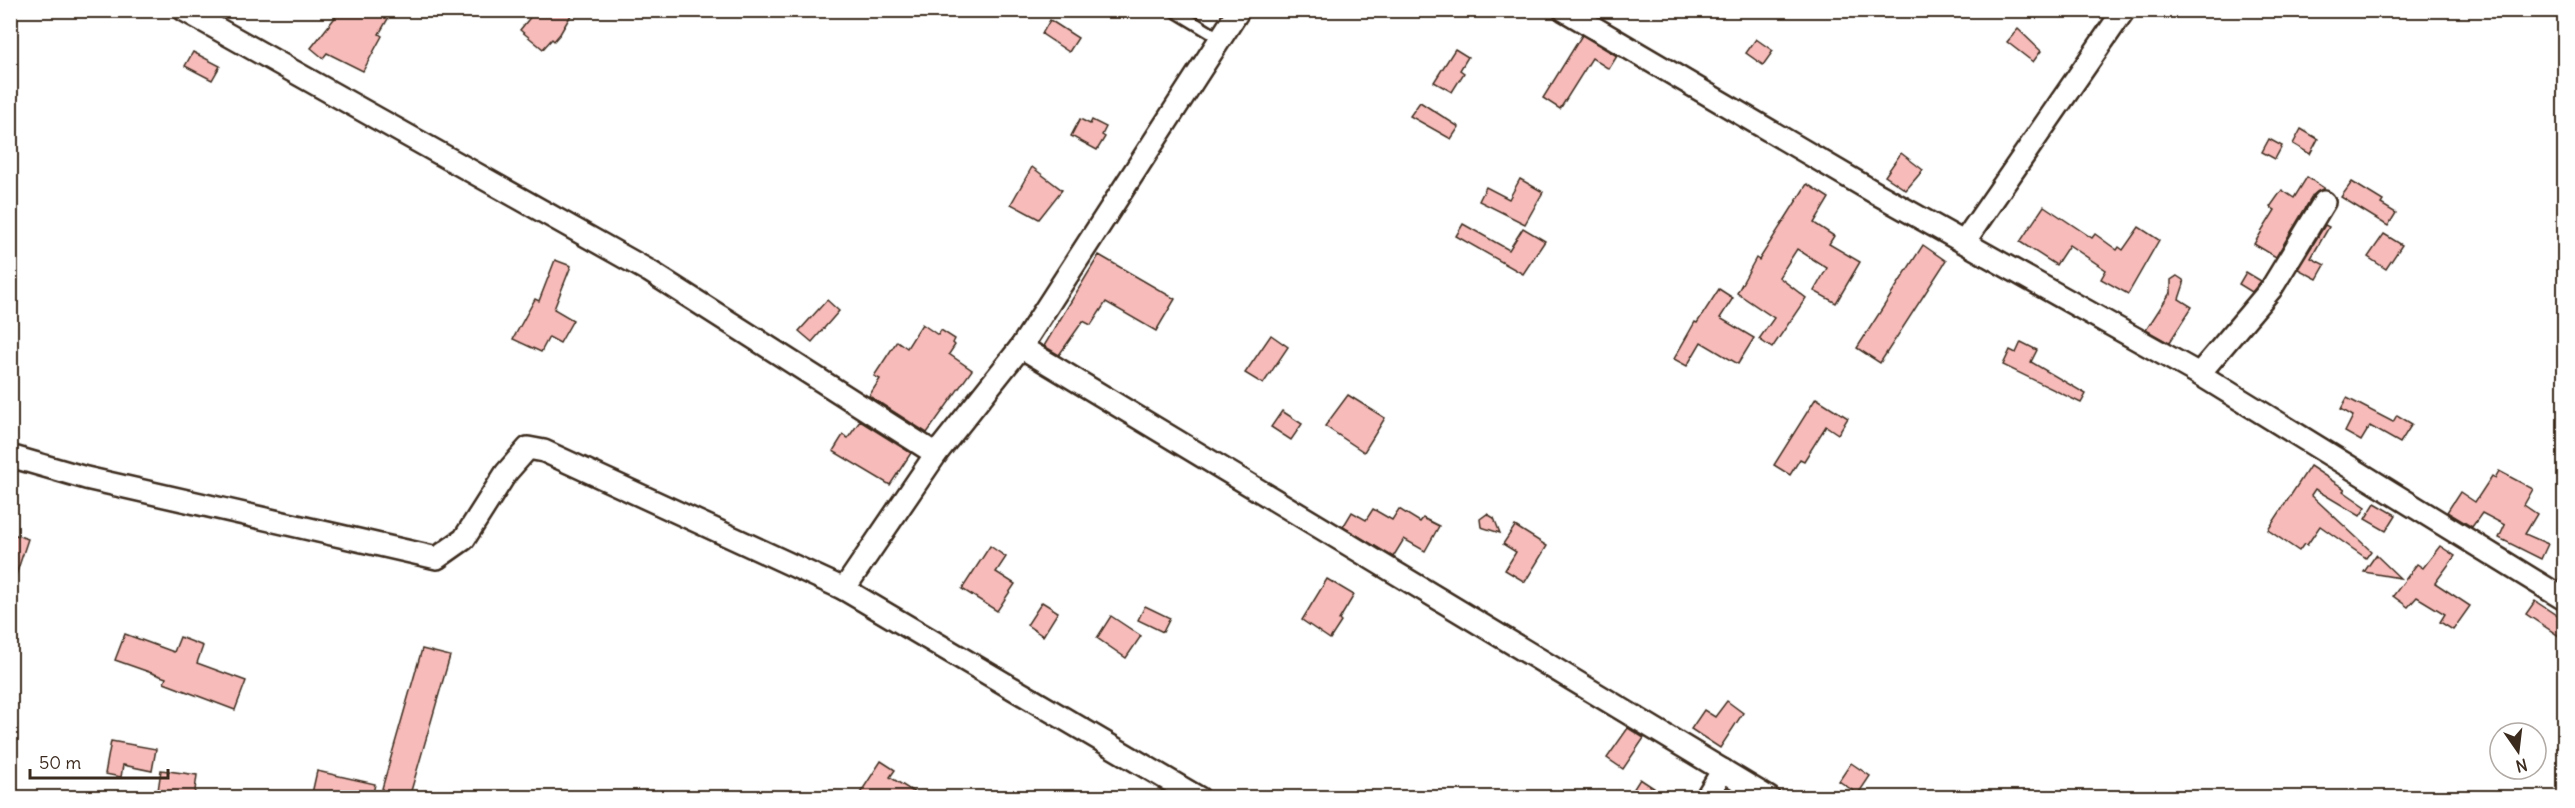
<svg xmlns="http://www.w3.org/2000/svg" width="2575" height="808" font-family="Delius,sans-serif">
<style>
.building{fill:#f7bbb9;stroke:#3b2a1e;stroke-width:1.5}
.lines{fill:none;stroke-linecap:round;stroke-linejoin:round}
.service-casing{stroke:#3b2a1e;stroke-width:15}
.minor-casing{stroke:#3b2a1e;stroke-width:26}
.service{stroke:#fff;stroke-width:10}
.minor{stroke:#fff;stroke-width:21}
</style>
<rect width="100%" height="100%" fill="#fff"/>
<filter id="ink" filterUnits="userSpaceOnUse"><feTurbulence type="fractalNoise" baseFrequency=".0167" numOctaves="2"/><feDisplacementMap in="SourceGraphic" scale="12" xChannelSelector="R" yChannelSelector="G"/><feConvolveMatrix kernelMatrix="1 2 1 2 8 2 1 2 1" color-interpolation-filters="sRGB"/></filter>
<g filter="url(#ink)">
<!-- building -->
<g class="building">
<path d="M341,10H378L389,17L379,34L382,36L363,71L327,53L323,58L311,48Z"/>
<path d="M536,10H574L560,34L554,41L552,39L543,49L520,30Z"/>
<path d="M1050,20L1078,38L1069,52L1042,34Z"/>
<path d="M2018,29L2041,51L2033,62L2007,42Z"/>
<path d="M1582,35L1617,56L1609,69L1592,58L1560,109L1543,98Z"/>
<path d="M1756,39L1773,51L1763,65L1746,53Z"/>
<path d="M1455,49L1468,57L1460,70L1464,73L1452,92L1434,82Z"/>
<path d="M193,52L220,66L212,80L185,66Z"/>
<path d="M1420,102L1459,127L1451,139L1410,116Z"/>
<path d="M1080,119L1090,124L1092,120L1106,127L1102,135L1105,137L1097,150L1071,136Z"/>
<path d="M2301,129L2318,139L2310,154L2293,144Z"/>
<path d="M2269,139L2282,146L2275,159L2262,152Z"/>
<path d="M1901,153L1923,170L1906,190L1885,176Z"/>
<path d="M1032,167L1062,190L1039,219L1011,204Z"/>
<path d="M2307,177L2324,188L2313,195L2276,257L2254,244L2275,210L2270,207L2282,190L2294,198Z"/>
<path d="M1520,179L1543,192L1525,224L1479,201L1486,187L1509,199Z"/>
<path d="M2352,182L2383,201L2381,204L2396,213L2388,226L2341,197Z"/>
<path d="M1807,184L1829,198L1814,223L1834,236L1829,244L1860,262L1836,303L1814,291L1827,268L1797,249L1779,277L1806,298L1772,348L1759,339L1774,318L1737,293L1756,258L1759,260Z"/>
<path d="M2044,206L2092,238L2095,234L2117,250L2119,247L2123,250L2139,227L2159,240L2128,294L2101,279L2106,270L2069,245L2056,265L2020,242Z"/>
<path d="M1463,224L1509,250L1523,228L1545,241L1523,274L1456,236Z"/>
<path d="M2325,225L2329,227L2311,258L2325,265L2317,279L2298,269Z"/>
<path d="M2384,234L2402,245L2386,269L2368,257Z"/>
<path d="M1923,245L1946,261L1880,363L1857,348Z"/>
<path d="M1099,255L1175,299L1156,331L1106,302L1091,325L1083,321L1059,355L1044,346Z"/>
<path d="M555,260L571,266L554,309L573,320L560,343L549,337L541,352L513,339L535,299L539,301Z"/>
<path d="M2246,272L2261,281L2252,292L2239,284Z"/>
<path d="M2177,276L2183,280L2184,284L2179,299L2192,307L2169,343L2146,330L2170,293L2171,294V280Z"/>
<path d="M1719,289L1733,298L1720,318L1754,338L1738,364L1701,342L1687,366L1674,359L1695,322L1697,323Z"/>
<path d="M827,300L839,311L812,342L799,331Z"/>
<path d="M922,324L938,335L941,330L955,339L953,343L955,345L949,354L972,370L927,433L869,396L880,379L874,376L897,341L907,348Z"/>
<path d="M1271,335L1288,347L1263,384L1245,373Z"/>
<path d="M2021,342L2037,350L2031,362L2086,394L2081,403L2003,365L2010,350L2016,353Z"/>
<path d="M1348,395L1385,418L1364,452L1325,426Z"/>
<path d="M1816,398L1848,418L1838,434L1826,426L1804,461L1800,459L1790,475L1774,465Z"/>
<path d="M2347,398L2393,422L2397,415L2412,424L2400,443L2370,426L2361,441L2345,432L2353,416L2341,409Z"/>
<path d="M1282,411L1302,424L1291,440L1271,427Z"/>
<path d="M860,421L911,453L890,485L833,451L843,435L848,438Z"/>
<path d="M2310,466L2345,489L2343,491L2366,507L2360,516L2315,489L2311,495L2371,551L2366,558L2320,526L2307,545L2304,544L2299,551L2268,530Z"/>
<path d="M2499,471L2533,489L2524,505L2537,514L2525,534L2548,544L2541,559L2499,538L2505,525L2482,513L2472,527L2447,512L2460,492L2475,502L2492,476L2495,478Z"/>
<path d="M2375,503L2396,515L2386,531L2365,519Z"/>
<path d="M1373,509L1392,520L1399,509L1420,522L1423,518L1439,526L1425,551L1404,539L1393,557L1343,527L1352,512L1366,520Z"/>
<path d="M1487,514L1494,518L1500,533L1481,527L1480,519Z"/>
<path d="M1515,526L1547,546L1525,582L1505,570L1516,552L1503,544Z"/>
<path d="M10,533L28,539L13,584L10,583Z"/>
<path d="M990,546L1006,557L996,572L1015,584L997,611L962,589Z"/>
<path d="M2440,546L2455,556L2435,583L2470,606L2453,630L2440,622L2445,614L2417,597L2408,607L2393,596L2417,564L2423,568Z"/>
<path d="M2376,555L2400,578L2364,572Z"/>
<path d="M1327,579L1354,595L1339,620L1341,622L1330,639L1302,620Z"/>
<path d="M2535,601L2565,621V640L2526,614Z"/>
<path d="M1042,602L1058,612L1043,636L1027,625Z"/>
<path d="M1145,606L1170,618L1163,632L1138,620Z"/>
<path d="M1111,616L1141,636L1126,658L1097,638Z"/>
<path d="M125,634L174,652L180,637L203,646L197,663L246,681L235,710L164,683L166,678L115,660Z"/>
<path d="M422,649L450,656L409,798H402L381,792Z"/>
<path d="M1727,701L1743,713L1720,748L1691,729L1704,710L1715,717Z"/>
<path d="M1628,728L1644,738L1623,769L1607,758Z"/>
<path d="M111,741L156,749L152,771L123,765L121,777L105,774Z"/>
<path d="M881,761L895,770L890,777L923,798H857Z"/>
<path d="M1851,763L1870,776L1858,794L1839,781Z"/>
<path d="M161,770L197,775L194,798H157Z"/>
<path d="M317,771L375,784L372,798H311Z"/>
<path d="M1640,779L1669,798H1628Z"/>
</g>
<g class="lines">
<defs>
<path id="service" d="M1173,10L1221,39"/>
<g id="minor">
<path d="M184,10L649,271L936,454"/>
<path d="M1564,10L1874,192L2199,374L2564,599"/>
<path d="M1964,242L2124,10"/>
<path d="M1021,347L1769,798"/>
<path d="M2199,374L2271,289L2324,202"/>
<path d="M10,456L86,478L437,558L464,539L506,473L528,448L544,451L844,589"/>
<path d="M1199,798L844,589L936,454L1021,347L1239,10"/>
<path d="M1706,798L1723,770"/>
</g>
</defs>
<!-- service casing -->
<use href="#service" class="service-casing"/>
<!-- minor casing -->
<use href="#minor" class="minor-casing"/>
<!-- service -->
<use href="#service" class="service"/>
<!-- minor -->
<use href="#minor" class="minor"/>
</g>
</g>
<!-- margin -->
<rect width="2575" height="808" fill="none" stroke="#fff" stroke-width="36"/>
<rect x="18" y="18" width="2539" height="772" fill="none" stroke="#3b2a1e" stroke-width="2" filter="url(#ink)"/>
<!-- north arrow -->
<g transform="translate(2518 751) rotate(166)"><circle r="28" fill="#ffffff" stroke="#b1aaa5" stroke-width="1.5"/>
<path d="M0-4.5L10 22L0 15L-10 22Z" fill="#3b2a1e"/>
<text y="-9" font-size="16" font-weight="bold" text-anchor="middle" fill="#3b2a1e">N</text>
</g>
<!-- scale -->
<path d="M30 769v9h138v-9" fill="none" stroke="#3b2a1e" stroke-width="3"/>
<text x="39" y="769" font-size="18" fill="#3b2a1e" stroke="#ffffff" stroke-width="4.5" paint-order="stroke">50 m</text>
</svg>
